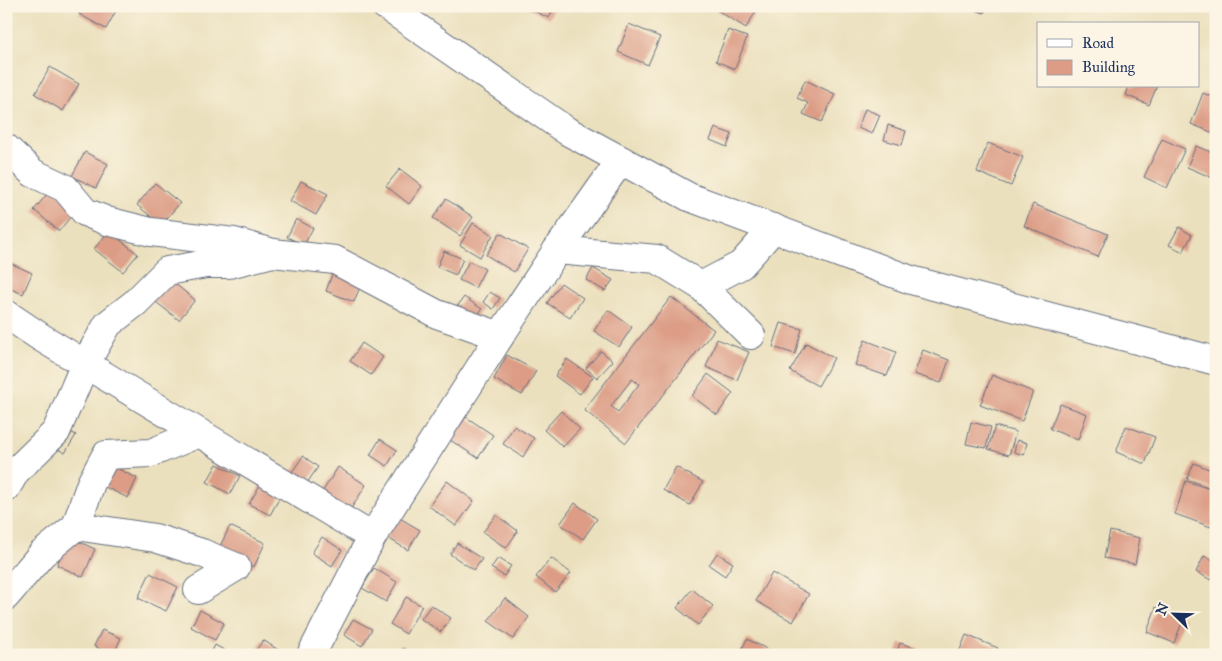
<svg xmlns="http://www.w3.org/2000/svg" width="1222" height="661" font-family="'IM FELL Great Primer',serif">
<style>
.building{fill:#dc9c85;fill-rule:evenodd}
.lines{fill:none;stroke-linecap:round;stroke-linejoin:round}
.minor-casing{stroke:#646d7f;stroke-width:30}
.highway-casing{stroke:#646d7f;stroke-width:30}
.minor{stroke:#fff;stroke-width:28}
.highway{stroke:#fff;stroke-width:28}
</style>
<rect width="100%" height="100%" fill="#fcf5e5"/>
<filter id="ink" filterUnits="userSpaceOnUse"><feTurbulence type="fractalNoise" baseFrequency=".02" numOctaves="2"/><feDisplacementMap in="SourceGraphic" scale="10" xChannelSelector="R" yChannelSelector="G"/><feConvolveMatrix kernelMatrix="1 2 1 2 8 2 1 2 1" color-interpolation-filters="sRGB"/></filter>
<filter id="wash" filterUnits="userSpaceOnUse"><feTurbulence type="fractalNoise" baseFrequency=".0096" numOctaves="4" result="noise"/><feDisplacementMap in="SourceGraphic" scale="20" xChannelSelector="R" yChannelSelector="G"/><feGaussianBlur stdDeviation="1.12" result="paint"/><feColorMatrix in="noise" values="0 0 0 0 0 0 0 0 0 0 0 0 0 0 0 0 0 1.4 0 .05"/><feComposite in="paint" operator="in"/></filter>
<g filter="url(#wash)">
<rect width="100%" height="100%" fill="#ebe0bd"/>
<g id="blocks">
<!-- building -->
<g class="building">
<path d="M83,6H117L118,7L106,29L79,14Z"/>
<path d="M523,6H555L549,18Z"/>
<path d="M719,6H759L746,28L717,10Z"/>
<path d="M964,6H986L984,13Z"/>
<path d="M629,24L660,37L648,65L618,52Z"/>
<path d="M728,30L747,37L735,69L716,61Z"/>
<path d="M50,67L79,84L63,111L35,94Z"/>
<path d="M805,80L835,94L822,122L803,114L808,103L797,98Z"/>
<path d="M1129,86H1157L1149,105L1126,95Z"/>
<path d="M1203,93L1216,99V134L1191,124Z"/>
<path d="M865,109L880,115L872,134L858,128Z"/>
<path d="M888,125L906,131L902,145L884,140Z"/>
<path d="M715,128L732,134L727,147L710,140Z"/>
<path d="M1162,139L1185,149L1167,188L1144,177Z"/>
<path d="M988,143L1023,157L1011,186L977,172Z"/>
<path d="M1196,146L1216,154L1215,179L1187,167Z"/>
<path d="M85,152L108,164L96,188L72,176Z"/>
<path d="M400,169L422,186L409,204L386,186Z"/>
<path d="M301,181L328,194L316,215L290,201Z"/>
<path d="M155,183L180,203L161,225L137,205Z"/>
<path d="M52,188L77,209L59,231L34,210Z"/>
<path d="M446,199L473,217L460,236L433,218Z"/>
<path d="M1033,204L1108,234L1098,257L1024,226Z"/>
<path d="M296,219L313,228L304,245L287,237Z"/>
<path d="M473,223L493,235L480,257L460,245Z"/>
<path d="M1179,227L1192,235L1183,252L1169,245Z"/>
<path d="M109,231L138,254L123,272L94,249Z"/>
<path d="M500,233L528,249L514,272L486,255Z"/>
<path d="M444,251L463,259L456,275L437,267Z"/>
<path d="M469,261L485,269L475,288L459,280Z"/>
<path d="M10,263L32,273L23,294L6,287V270Z"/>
<path d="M593,268L613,280L605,291L586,280Z"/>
<path d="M334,269L363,279L354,302L326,291Z"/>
<path d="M168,278L195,300L179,320L152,299Z"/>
<path d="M561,283L583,298L570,318L547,303Z"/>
<path d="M490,292L500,298L493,309L483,302Z"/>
<path d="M464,297L482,309L472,324L454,311Z"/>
<path d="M671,297L714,330L626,443L584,410ZM632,379L639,384L618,412L611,406Z"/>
<path d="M608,310L632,327L619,347L594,331Z"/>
<path d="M781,323L802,329L795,354L773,347Z"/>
<path d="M717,339L749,352L737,380L706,367Z"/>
<path d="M865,340L896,352L887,376L855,365Z"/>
<path d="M362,343L383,357L371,375L350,361Z"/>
<path d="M806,343L834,358L818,386L790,371Z"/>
<path d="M923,350L949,360L941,383L914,374Z"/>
<path d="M601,351L613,361L597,378L586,368Z"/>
<path d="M507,355L536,371L522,395L494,379Z"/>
<path d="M567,359L593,377L580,394L555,376Z"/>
<path d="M708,374L733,393L717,415L692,396Z"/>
<path d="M992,375L1033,392L1022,421L980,405Z"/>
<path d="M1060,404L1087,414L1078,440L1050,429Z"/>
<path d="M561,411L580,429L563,447L544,430Z"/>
<path d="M466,417L493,435L478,458L450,440Z"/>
<path d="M971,422L991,427L986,448L966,444Z"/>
<path d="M514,426L534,438L523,457L503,444Z"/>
<path d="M995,426L1016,432L1009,455L988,449Z"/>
<path d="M1126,426L1155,437L1145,464L1116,452Z"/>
<path d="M62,427L76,435L65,453L51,445Z"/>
<path d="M380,439L397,450L387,466L370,455Z"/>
<path d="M1017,440L1027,443L1024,455L1014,452Z"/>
<path d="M303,456L318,467L307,483L292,472Z"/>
<path d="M1194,463L1216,472V490L1187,479Z"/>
<path d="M217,464L240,476L230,494L207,482Z"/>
<path d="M112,466L137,478L128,498L103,486Z"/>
<path d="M338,467L366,485L349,512L321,494Z"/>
<path d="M676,467L703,482L690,505L663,490Z"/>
<path d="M447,481L474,501L456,526L429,506Z"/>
<path d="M1186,481L1216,491V513L1211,527L1175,514Z"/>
<path d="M260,485L280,497L270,515L249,504Z"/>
<path d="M575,503L597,519L583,539L560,524Z"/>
<path d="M496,515L518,531L506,548L483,532Z"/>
<path d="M398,517L420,530L408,550L386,537Z"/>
<path d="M230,526L265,543L254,567L218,550Z"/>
<path d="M1110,531L1140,538L1135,564L1104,558Z"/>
<path d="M69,537L95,549L83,577L57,565Z"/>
<path d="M322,537L342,550L332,566L312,553Z"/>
<path d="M457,543L482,559L474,570L450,554Z"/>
<path d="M717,553L733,563L725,576L709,565Z"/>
<path d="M1204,556L1216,562V571L1211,580L1196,572Z"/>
<path d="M498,558L511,566L504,576L491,568Z"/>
<path d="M551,558L571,573L555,592L536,577Z"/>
<path d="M374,568L397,582L386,602L362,588Z"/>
<path d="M150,573L178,587L166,611L138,598Z"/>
<path d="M772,573L809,594L793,622L756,601Z"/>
<path d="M692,589L713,606L698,625L677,608Z"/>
<path d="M406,597L422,606L406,634L390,624Z"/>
<path d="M505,598L529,617L513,639L488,621Z"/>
<path d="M431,605L451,618L441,632L421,619Z"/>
<path d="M1156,607L1184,618L1174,643L1147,632Z"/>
<path d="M200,610L224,623L215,640L191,627Z"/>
<path d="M353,619L372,629L362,646L344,635Z"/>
<path d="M102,630L121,638L113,655L94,646Z"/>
<path d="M966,635L998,648L996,655H958Z"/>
<path d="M747,639L773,652L771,655H739Z"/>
<path d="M263,640L286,655H253Z"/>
<path d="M900,643L919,649L917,655H896Z"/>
<path d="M215,645L233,655H210Z"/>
<path d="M403,648L415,655H400Z"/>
<path d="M935,651L953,654V655H935Z"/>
</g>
</g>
</g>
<g filter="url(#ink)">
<use href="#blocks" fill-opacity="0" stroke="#646d7f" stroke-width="1"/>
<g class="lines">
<defs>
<g id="minor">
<path d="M6,148L33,173L65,188L85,212L107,221L151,232L234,242L273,253L229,264H206L167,271L135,303L108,324L85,364L56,432L16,471L6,488"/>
<path d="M557,250L657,259L701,286L751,335"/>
<path d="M273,253L335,260L437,314L500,336"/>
<path d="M701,286L741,265L774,228"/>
<path d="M6,314L42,338L372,537"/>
<path d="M76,526L155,538L202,553L236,567L198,590"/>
<path d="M6,596L42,554L76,526L91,483L106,455L151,453L199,433"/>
<path d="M311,655L372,537L500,336L557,250L621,160"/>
</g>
<path id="highway" d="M386,6L567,131L689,197L911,280L1216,361"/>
</defs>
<!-- minor casing -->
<use href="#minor" class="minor-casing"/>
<!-- highway casing -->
<use href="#highway" class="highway-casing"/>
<!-- minor -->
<use href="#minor" class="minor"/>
<!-- highway -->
<use href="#highway" class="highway"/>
</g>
</g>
<!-- margin -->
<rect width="1222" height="661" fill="none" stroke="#fcf5e5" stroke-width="25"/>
<!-- legend -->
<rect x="1037" y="22" width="162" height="65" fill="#fcf5e5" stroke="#a2a6af"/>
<rect x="1047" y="39" width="25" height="8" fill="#ffffff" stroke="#a2a6af"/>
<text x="1082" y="48" font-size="15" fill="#1b2f5e">Road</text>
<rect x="1047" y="60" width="25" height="15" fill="#dc9c85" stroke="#a2a6af"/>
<text x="1082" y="72" font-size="15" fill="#1b2f5e">Building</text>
<!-- north arrow -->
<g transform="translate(1174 614) rotate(293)" stroke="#fcf5e5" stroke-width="4" paint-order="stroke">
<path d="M0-4L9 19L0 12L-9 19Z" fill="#1b2f5e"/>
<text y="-8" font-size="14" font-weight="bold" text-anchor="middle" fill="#1b2f5e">N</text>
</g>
</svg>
